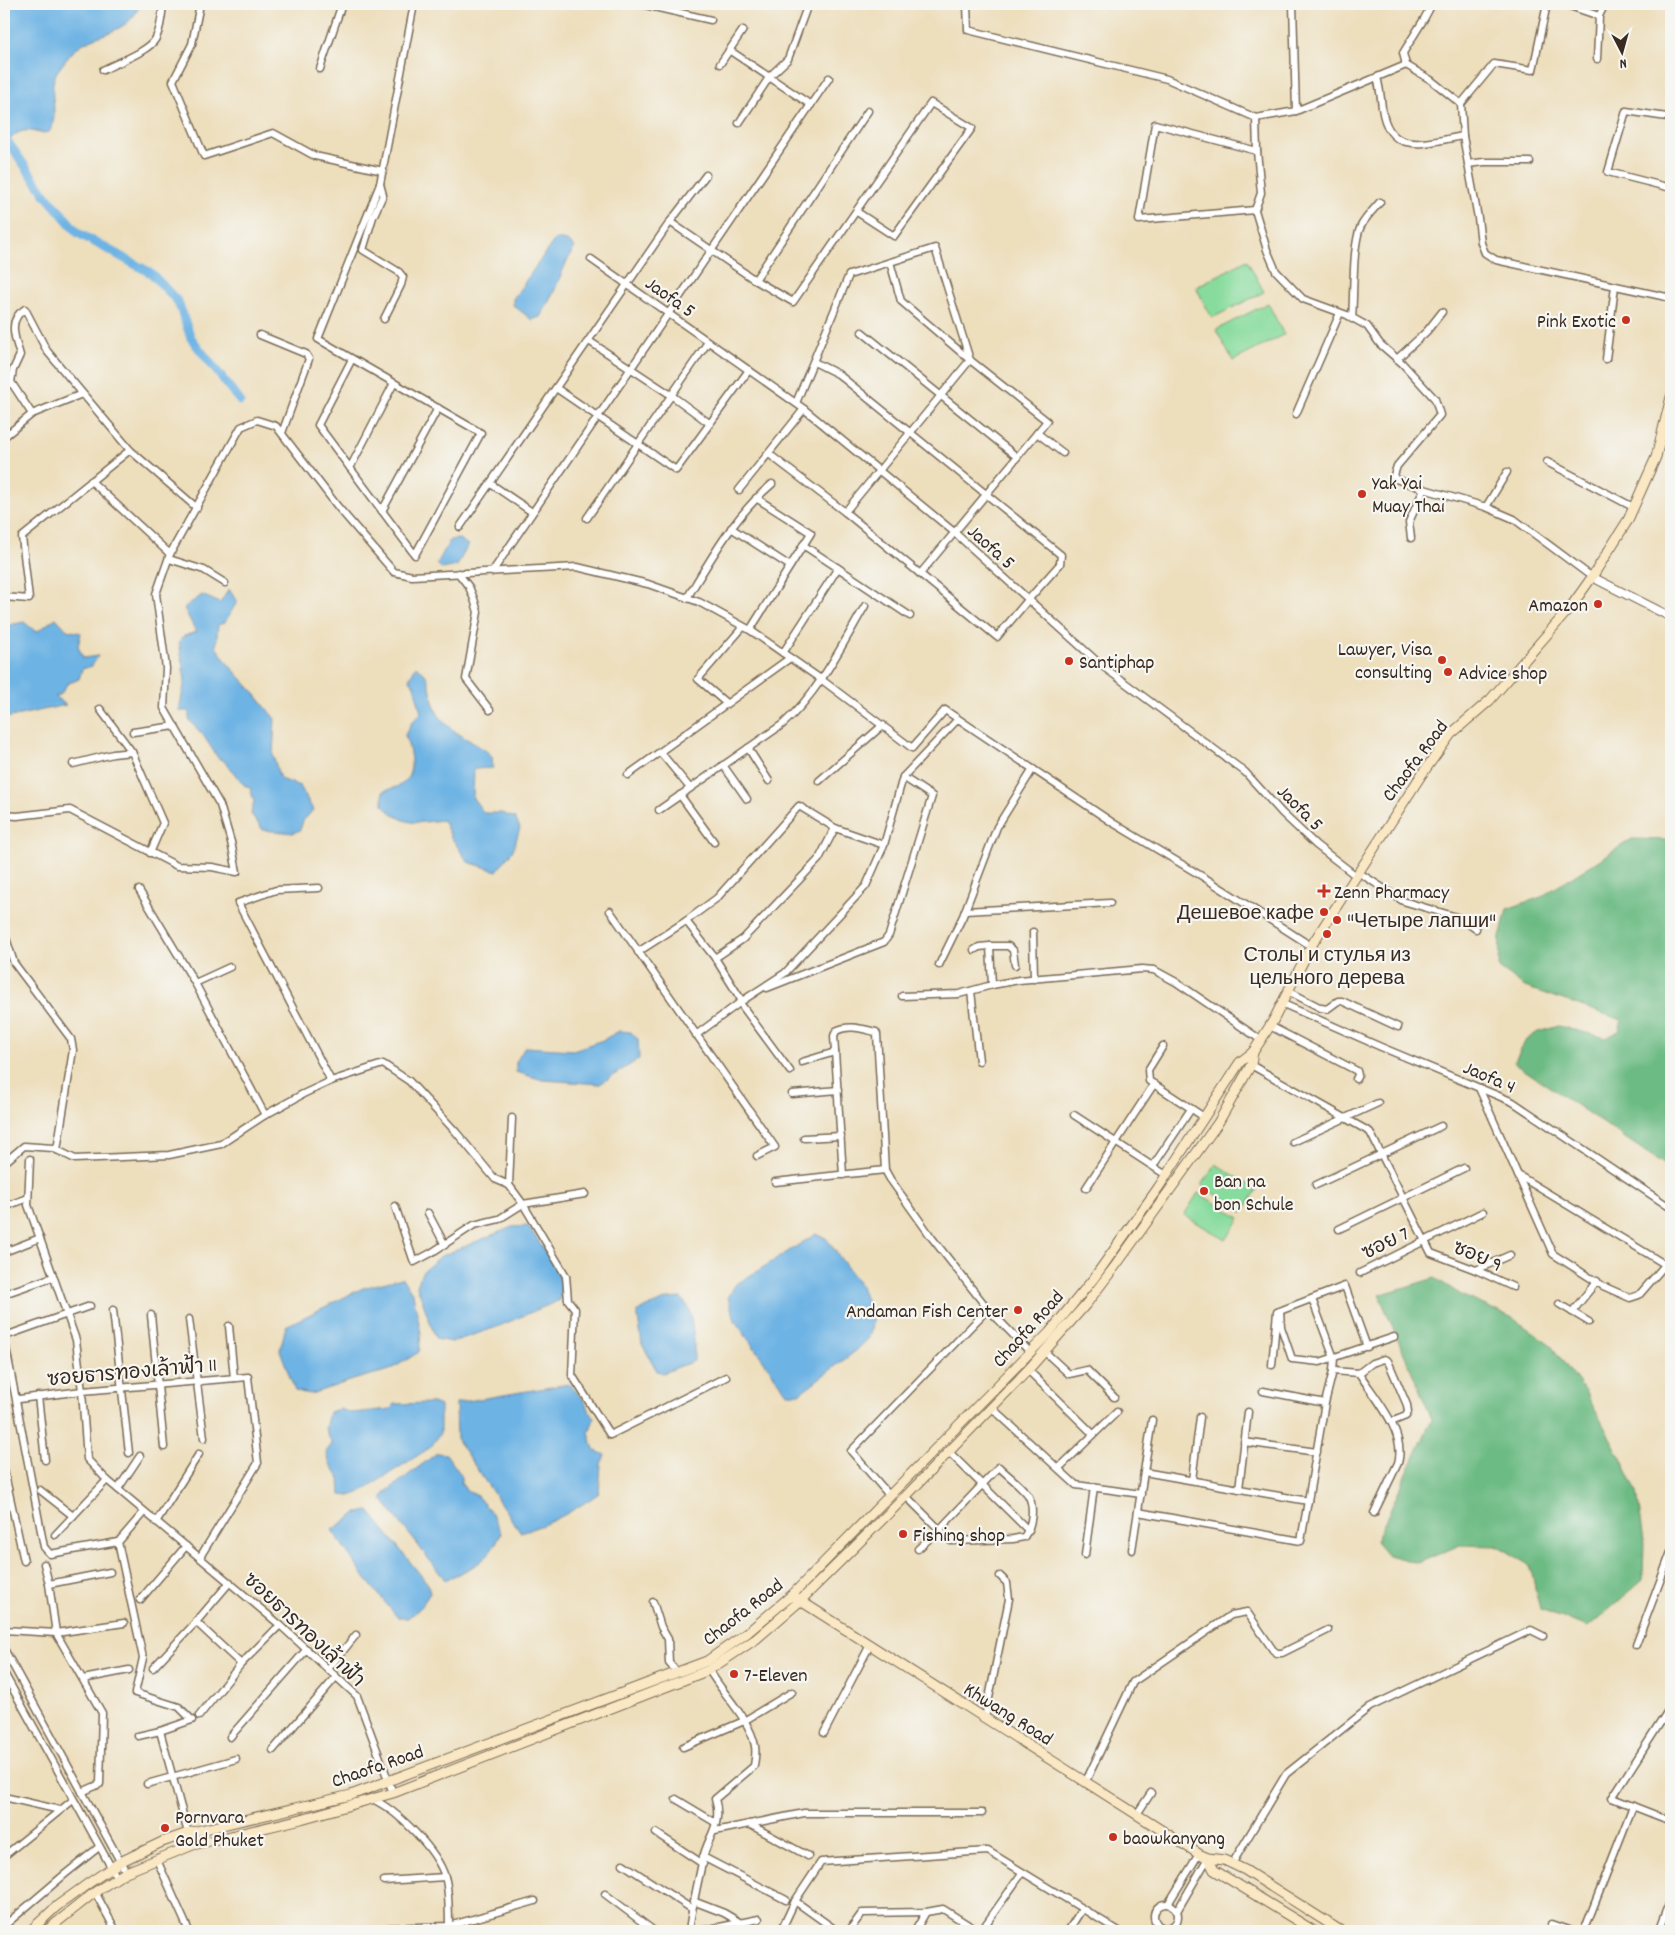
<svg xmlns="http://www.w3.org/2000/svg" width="1675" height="1935" font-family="Dekko,'Playpen Sans Thai',sans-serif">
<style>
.green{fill:#87db9d;stroke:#61825e}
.forest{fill:#6dbb84;stroke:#547251}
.water{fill:#6db3e4;stroke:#546e81}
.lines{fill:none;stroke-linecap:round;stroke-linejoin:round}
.canal{stroke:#6db3e4;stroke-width:9}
.minor-casing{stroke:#796955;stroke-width:9}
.tertiary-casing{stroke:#796955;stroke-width:10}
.secondary-casing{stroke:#796955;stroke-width:11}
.minor{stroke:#fff;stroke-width:6}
.tertiary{stroke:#fff;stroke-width:8}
.secondary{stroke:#fae7c3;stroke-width:9}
.poi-dot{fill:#c8321e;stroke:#f6f6f2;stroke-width:2}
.labels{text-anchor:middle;stroke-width:4.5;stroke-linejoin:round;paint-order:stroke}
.street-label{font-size:20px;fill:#3b2a1e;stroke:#f6f6f2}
.poi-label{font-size:20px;fill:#3b2a1e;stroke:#f6f6f2;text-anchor:start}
</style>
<rect width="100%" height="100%" fill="#f6f6f2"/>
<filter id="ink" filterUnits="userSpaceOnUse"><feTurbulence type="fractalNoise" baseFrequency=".02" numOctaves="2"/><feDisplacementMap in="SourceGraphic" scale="10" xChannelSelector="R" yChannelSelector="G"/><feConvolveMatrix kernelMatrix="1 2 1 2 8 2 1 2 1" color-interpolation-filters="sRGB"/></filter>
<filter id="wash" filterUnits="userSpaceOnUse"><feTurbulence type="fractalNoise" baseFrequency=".0096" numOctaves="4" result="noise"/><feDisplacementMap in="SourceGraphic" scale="20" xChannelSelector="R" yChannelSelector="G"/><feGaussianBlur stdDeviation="1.12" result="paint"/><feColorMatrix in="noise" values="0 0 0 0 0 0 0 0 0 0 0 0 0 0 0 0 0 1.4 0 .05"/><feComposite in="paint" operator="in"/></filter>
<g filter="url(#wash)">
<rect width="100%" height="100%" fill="#eddebc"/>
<!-- green -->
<g class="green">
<path d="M1247,260L1264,292L1212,318L1196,287Z"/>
<path d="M1268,303L1284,335L1233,361L1216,330Z"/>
<path d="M1216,1164L1257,1190L1243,1212L1202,1185Z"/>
<path d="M1198,1193L1240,1218L1226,1240L1184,1215Z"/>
</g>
<!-- forest -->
<g class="forest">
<path d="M1632,839L1671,840V1169L1514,1063L1526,1040L1538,1032L1559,1026L1606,1038L1619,1031L1622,1020L1525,987L1499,968L1500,937L1507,909L1541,897Z"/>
<path d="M1435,1278L1463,1296L1511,1317L1550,1344L1586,1393L1621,1458L1637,1493L1644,1541L1643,1580L1589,1627L1540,1610L1530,1565L1498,1546L1460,1545L1418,1563L1388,1555L1376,1541L1432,1419L1379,1295Z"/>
</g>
<!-- water -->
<g class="water">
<path d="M4,4H140C130,32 105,31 82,44C73,50 65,61 59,69C44,88 62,113 49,132C40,135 30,128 20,132C14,134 10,141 4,143Z"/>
<path d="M555,239L567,241L575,247L566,263L553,294L540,317L532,320L513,305V299Z"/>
<path d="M459,539L468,545L457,566L442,569L437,564L450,540Z"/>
<path d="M229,589L237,602L225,622L218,625L216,647L229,665L251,689L275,719L273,755L280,779L300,786L313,810L303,821L300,830L293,833L263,830L251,814L254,801L250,788L244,785L224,761L218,758L203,735L189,720V711H179L185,680L179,641L184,636L196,632L184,608L202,595L220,603Z"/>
<path d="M56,618L67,630L81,633L78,646L83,658L98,656L92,666L82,669L79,679L67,684L61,694L55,697L66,705L6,718L4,720V626L24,622L36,632Z"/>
<path d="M416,666C419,669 425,673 427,677C432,689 431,703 438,714C450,734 476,741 492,756L493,768L474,769L473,798L484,813H501L515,818L520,828L513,850L497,871L468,862L451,837L443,820C415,823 405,827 383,805V791C389,789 397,788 402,784C417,773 410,750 405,735L412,722L421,713L414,685L409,679Z"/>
<path d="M619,1031L631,1032L638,1039L639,1059L600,1084L543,1080L516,1072V1062L525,1047L573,1050L603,1040Z"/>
<path d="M528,1226L546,1252L562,1281L560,1300L497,1327L452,1342L436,1339L417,1286L422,1272L441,1256L512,1227Z"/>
<path d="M816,1234L826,1238L861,1287L873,1320L869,1338L857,1350L800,1393H787L735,1321L728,1298L735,1285Z"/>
<path d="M402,1278L413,1294L421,1333L419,1352L390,1370L356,1379L311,1394L295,1391L280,1350L286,1326L363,1288Z"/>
<path d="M681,1298L689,1308L694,1338V1361L663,1373L657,1371L642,1344L637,1311L668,1299Z"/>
<path d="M569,1384L583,1399L594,1419L589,1432L594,1450L605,1455L601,1464L599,1493C577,1509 548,1526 520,1532L457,1440L456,1403Z"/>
<path d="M433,1403L440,1406V1433L431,1447L359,1493L350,1496L341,1495L340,1479L330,1464L326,1452L332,1444L325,1429L329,1412L340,1409L352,1413L390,1409L395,1404Z"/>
<path d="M437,1453L446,1454L461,1475V1483L467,1491L476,1495L491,1512L501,1533C487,1564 473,1567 445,1580L382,1499L386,1492Z"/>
<path d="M369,1511L428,1584L430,1593L420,1608L408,1618H398L365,1578L332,1530L357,1513Z"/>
</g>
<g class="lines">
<!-- canal -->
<path class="canal" d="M8,142L44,193L78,233L151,273L178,302L191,338L240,401"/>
</g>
</g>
<g filter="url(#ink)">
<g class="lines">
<defs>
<g id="minor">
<path d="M200,4L192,44L173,81L204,156L273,133L315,156L383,171"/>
<path d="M641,4L711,20"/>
<path d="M967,4L968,30L1167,79L1256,118L1296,111L1406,65L1431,80L1461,104"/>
<path d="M1293,4L1296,111"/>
<path d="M1564,4L1599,16"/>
<path d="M729,50L811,105"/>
<path d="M1597,59L1599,16L1605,4"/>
<path d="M720,64L743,30"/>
<path d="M1406,65L1403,53L1424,19L1432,4"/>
<path d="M320,69L342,4"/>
<path d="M103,70C116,63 150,51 156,38C161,28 162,15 163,4"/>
<path d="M1377,77C1380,88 1381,98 1382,108C1389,158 1427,142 1463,136"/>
<path d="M1667,117L1626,111L1608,172L1671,188"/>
<path d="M1256,118L1257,151L1261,193L1255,210L1267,250L1276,271L1303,299L1347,315L1367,326L1380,344L1402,363L1435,399L1440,415L1397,466L1393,478L1424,489L1486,507L1514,519L1592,577"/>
<path d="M739,123L770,76L788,59L808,4"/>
<path d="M1530,162H1484L1468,164L1463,136L1461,104L1494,64L1533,70L1547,4"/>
<path d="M1468,164L1478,218L1481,243L1485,253L1496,260L1671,298"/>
<path d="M380,184L383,195L373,217L363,250L399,272L403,277L401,285L384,319"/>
<path d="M1255,210L1139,220L1155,124L1257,151"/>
<path d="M670,222L755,280L793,302L931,103L972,128L894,236L857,212"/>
<path d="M591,259L804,409L954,532L1101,665L1245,772L1282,813L1316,845L1355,875"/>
<path d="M755,280L868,111"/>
<path d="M1352,319C1354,296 1352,244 1361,226C1366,217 1373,210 1380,202"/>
<path d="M862,332L1017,457"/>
<path d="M260,335L306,354L309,359L282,433"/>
<path d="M589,341L671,395L709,423"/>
<path d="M352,359L318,425L415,555L481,433L318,339L380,184L414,4"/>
<path d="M1397,359L1427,331L1442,312"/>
<path d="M1606,359L1615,286"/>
<path d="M556,388L676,470L749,370"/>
<path d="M82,394L32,414L11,382L13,370L20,355C15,338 7,320 25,309L47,351L130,450L197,508"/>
<path d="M796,403L849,275L935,248L970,360L1047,421L920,574"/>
<path d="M1296,414L1340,313"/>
<path d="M1037,433L1063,453"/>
<path d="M4,437L32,414"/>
<path d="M769,454L845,512L997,637L1028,600L1060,564L1061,555L838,374L814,362"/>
<path d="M1547,462L1633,507"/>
<path d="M350,468L394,383"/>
<path d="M91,481L170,554"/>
<path d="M491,484L532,512"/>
<path d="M739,490L804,409"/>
<path d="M1486,507L1507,472"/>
<path d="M382,511L438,408"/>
<path d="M845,512L970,360L901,301L890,262"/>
<path d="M587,518L708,342"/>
<path d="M460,527L670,222L706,175"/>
<path d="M731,528L790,566"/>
<path d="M1411,538L1409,522L1424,489"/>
<path d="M169,559L204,570L225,583"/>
<path d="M838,568L910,616"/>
<path d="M492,572L829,78"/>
<path d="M458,573L469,587L474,599L478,612L466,679L490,710"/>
<path d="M4,597L29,599L22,537L130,450"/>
<path d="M687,598C712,557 735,515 772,484"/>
<path d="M750,630L811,533L756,498"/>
<path d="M783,653L838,568L803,545"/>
<path d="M726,703L698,679L743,627"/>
<path d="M100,709L132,752L163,823L150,853"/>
<path d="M133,732L175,726"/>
<path d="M748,748L769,781"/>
<path d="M661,753L690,788"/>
<path d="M73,764L113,754L132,752"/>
<path d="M723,765L747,799"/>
<path d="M628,775L790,658"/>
<path d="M819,781L883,725"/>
<path d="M680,795L714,842"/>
<path d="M659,810L783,724C819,692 841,647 865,606"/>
<path d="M4,815L17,816L70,810L177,866L212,867L237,872L231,842L220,805L164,708L166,668L156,594L170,554L241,427L257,420L276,426L338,507L394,572L412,576L577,567L648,584L699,602L750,630L822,680L912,748L945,710L1113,823L1205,878L1311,946"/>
<path d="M1358,872L1403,901L1460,918L1476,929"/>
<path d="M319,888L276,890L238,903L331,1081"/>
<path d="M139,890L195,983L265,1115"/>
<path d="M610,911L775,1147L757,1156"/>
<path d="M965,911L1110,903"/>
<path d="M686,921L715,958L742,1001"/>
<path d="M4,932L14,963L71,1039L73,1050L57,1150"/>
<path d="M1033,932L1034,979"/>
<path d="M974,950L979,947L990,946"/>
<path d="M638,952L686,921L717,898L799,806L835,828L884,845"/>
<path d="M715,958L743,939L819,859L835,828"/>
<path d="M939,965L963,916L997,827L1033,769"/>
<path d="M195,983L230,967"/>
<path d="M992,985L990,946H1008L1013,950L1015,965"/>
<path d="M767,988L884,942L889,935L932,796L903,777"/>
<path d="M971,991L979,1061"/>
<path d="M1288,991L1321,1008L1327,1009L1338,1001H1342L1398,1027"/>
<path d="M902,996L959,994L992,985L1019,980L1142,969L1154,970L1176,982L1261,1040"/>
<path d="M740,1003L790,1071"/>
<path d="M1281,1003L1381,1047L1513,1102L1671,1208"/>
<path d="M1270,1026L1357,1071L1358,1075L1356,1079"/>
<path d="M696,1035L742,1001L785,973L866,886L884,845L903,777L958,719"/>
<path d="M1163,1046L1148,1070L1149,1081L1204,1117"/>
<path d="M802,1062L835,1052"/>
<path d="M1251,1065L1370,1132L1431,1253L1476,1270L1513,1287"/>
<path d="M1479,1088L1553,1254L1603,1286L1630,1298L1639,1295L1671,1258"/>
<path d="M792,1094L838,1090"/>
<path d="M1074,1115L1166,1175"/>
<path d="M804,1138L841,1136"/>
<path d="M1293,1142L1378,1103"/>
<path d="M30,1159L28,1205L76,1340L82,1391L87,1459L107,1480L280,1625L357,1696L393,1793"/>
<path d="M4,1163L24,1146L53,1148L75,1159L169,1155L221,1144L265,1115L303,1094L331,1081L383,1064L409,1081L456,1132L495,1179L509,1185L523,1204L566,1276L568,1300L575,1309L572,1375L610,1435L726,1377"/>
<path d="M1153,1166L1191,1109"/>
<path d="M843,1175L834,1036L836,1031C849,1024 862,1029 876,1032L877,1034L885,1170"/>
<path d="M1518,1175L1666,1265"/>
<path d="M775,1182L885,1170L890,1179L932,1238L988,1309L1030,1352"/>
<path d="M509,1185L512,1118"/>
<path d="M1316,1185L1441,1126"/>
<path d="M1086,1188L1154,1084"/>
<path d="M395,1206L414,1262L431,1253L474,1225L499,1219L523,1204L585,1194"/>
<path d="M4,1207L28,1198"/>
<path d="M428,1213L445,1245"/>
<path d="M1339,1229L1464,1168"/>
<path d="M4,1252L40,1238"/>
<path d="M1476,1270L1510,1255"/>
<path d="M1360,1273L1483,1212"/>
<path d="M4,1294L53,1277"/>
<path d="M1559,1304L1589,1322"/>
<path d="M113,1310L129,1453"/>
<path d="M1280,1311L1281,1327L1292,1359L1320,1362L1394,1337"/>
<path d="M1572,1312L1597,1281"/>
<path d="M151,1315L164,1447"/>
<path d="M189,1319L204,1438"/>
<path d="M229,1326L234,1378"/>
<path d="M8,1335L90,1306"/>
<path d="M4,1337L44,1547L50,1554L118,1542L143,1658L135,1693L179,1707L192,1720L160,1731L138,1736"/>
<path d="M1044,1351L1069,1374L1087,1370L1114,1397"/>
<path d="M1272,1365L1277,1312L1345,1286L1367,1347"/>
<path d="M1028,1370L1093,1434"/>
<path d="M1333,1371L1359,1373C1374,1397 1407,1432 1398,1463L1374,1513"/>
<path d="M1359,1373L1372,1363L1384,1359L1388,1361L1407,1405L1408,1412L1406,1416L1391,1422"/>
<path d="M1263,1391L1325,1403"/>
<path d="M38,1396L45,1460"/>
<path d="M19,1399L82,1391L248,1377L258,1463L200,1557"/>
<path d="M992,1408L1076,1485L1141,1494"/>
<path d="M1244,1442L1317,1452"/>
<path d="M949,1452L1029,1531"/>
<path d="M1059,1468L1117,1412"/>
<path d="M4,1470L24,1561"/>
<path d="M1144,1472L1308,1501"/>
<path d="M1192,1480L1200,1417"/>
<path d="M118,1489L140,1456"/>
<path d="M1239,1489L1248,1412"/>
<path d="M40,1490L73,1516"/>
<path d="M889,1495L851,1451L988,1309"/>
<path d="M906,1496L951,1541L1013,1539L1024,1537C1032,1526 1035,1507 1028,1495C1021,1485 1008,1476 999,1467L939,1530L918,1549"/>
<path d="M1138,1512L1301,1541L1325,1403L1333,1371L1334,1358L1312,1299"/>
<path d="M156,1522L199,1454"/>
<path d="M55,1535L107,1480"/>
<path d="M120,1540L144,1512"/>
<path d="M1132,1550L1152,1420"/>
<path d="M1085,1555L1094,1487"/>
<path d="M44,1564L49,1584L56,1633L102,1713L100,1784L82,1792"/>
<path d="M49,1584L110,1572"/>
<path d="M140,1600L186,1546"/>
<path d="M653,1602L661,1627L668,1639L669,1663L677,1672"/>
<path d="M196,1622L241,1664"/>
<path d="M4,1630L56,1633L124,1623"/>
<path d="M1636,1645L1671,1552"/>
<path d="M4,1649L126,1872"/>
<path d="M153,1668L196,1622L230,1582"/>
<path d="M328,1669L356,1635"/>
<path d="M4,1673L117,1878"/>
<path d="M83,1679L129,1670"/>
<path d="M1671,1706L1612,1798L1671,1821"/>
<path d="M199,1716L241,1664L280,1625"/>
<path d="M985,1718L1009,1599L1007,1583L1000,1576"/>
<path d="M160,1731L188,1833"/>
<path d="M824,1733L870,1645"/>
<path d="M230,1737L307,1649"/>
<path d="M683,1747L744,1721L792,1692"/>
<path d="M273,1750L336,1677"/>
<path d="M1086,1781L1133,1682L1231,1615L1247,1612L1273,1650L1277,1653H1282L1328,1630"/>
<path d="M147,1784L236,1759"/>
<path d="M4,1797L60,1810"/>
<path d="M372,1799C397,1810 437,1850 445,1877C449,1888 449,1918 449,1931"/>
<path d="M676,1799L716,1823"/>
<path d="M1137,1814L1151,1793"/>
<path d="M749,1824L808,1856"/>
<path d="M715,1831L804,1813H982"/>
<path d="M656,1833L703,1864"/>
<path d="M4,1856L73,1800"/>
<path d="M703,1857L786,1900"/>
<path d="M157,1860L189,1931"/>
<path d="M623,1864L692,1909"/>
<path d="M1232,1864L1286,1774L1370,1707L1531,1630L1543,1636"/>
<path d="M384,1881L445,1877"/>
<path d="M95,1892L116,1931"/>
<path d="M605,1894L654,1931"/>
<path d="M693,1901L724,1913L741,1923"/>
<path d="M795,1901L837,1931"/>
<circle cx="1166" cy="1916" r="12"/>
<path d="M1168,1904L1199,1854"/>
<path d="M1177,1911L1208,1858"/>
<path d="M1551,1924L1571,1931"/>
<path d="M4,1926L64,1875L99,1847"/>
<path d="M388,1928L449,1926L535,1901"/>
<path d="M689,1931C692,1906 698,1883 703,1858C708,1836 723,1824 715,1799L754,1766C755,1760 756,1752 755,1746C750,1719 722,1693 709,1670"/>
<path d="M700,1931L759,1919"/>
<path d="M781,1931L795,1901L821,1862L988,1851L1119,1931"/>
<path d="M849,1931L862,1913L926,1912L943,1909L978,1931"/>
<path d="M915,1931L926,1912"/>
<path d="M981,1931L1022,1873"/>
<path d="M1068,1931L1082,1909"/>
<path d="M1584,1931L1633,1806"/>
<path d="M1659,1931L1671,1899"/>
</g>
<path id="tertiary" d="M1592,577L1671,617"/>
<g id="secondary">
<path d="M796,1598L1199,1854L1208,1858L1224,1860L1245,1870L1341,1931"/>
<path d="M1208,1858L1214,1870L1314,1931"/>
<path d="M30,1931L57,1906L89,1883L120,1862L162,1842L188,1833L351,1795L707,1661L747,1633L792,1595L1049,1333L1094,1278L1158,1188L1240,1062L1253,1052L1261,1040L1273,1021L1311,946L1422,774L1451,734L1490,700L1570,608L1592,577L1628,520L1656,457L1671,397"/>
<path d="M46,1931L95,1892L126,1872L193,1845L301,1819L393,1793L709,1670L756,1639L800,1601L906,1496L1028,1370L1087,1303L1116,1265L1218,1123L1251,1065L1253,1052"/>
</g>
</defs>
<!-- minor casing -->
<use href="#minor" class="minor-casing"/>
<!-- tertiary casing -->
<use href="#tertiary" class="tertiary-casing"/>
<!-- secondary casing -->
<use href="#secondary" class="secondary-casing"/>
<!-- minor -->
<use href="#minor" class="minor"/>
<!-- tertiary -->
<use href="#tertiary" class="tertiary"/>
<!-- secondary -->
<use href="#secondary" class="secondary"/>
</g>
</g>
<!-- markers -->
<g class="poi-dot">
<circle cx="1626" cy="320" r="5"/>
<circle cx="1362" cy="494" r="5"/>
<circle cx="1598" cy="604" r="5"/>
<circle cx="1442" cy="660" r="5"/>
<circle cx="1069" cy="661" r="5"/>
<circle cx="1448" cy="672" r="5"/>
<path d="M1321.5 883.5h5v5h5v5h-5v5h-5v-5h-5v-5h5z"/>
<circle cx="1324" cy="912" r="5"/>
<circle cx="1337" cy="920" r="5"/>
<circle cx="1327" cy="934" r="5"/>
<circle cx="1204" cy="1191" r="5"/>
<circle cx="1018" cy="1310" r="5"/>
<circle cx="903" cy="1534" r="5"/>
<circle cx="734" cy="1674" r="5"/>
<circle cx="165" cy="1828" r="5"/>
<circle cx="1113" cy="1837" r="5"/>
</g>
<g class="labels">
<!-- street labels -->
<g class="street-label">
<text transform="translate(671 296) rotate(35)" y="7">Jaofa 5</text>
<text transform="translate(992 546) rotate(42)" y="7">Jaofa 5</text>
<text transform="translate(1414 760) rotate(-53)" y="7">Chaofa Road</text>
<text transform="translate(1301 807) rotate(45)" y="7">Jaofa 5</text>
<text transform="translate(1490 1076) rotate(23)" y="7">Jaofa 4</text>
<text transform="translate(1385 1242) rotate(-26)" y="7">ซอย 7</text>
<text transform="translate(1478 1255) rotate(23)" y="7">ซอย 9</text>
<text transform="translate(1027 1328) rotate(-48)" y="7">Chaofa Road</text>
<text transform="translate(132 1371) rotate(-5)" y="7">ซอยธารทองเล้าฟ้า 11</text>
<text transform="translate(742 1611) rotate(-38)" y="7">Chaofa Road</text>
<text transform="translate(305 1629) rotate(43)" y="7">ซอยธารทองเล้าฟ้า</text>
<text transform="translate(1009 1713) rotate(32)" y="7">Khwang Road</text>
<text transform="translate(377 1765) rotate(-19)" y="7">Chaofa Road</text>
</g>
<!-- poi labels -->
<g class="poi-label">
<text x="1616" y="327" text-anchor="end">Pink Exotic</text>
<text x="1372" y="489">Yak Yai<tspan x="1372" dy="23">Muay Thai</tspan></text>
<text x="1588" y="611" text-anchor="end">Amazon</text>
<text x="1432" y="655" text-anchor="end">Lawyer, Visa<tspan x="1432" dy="23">consulting</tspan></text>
<text x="1079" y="668">Santiphap</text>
<text x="1458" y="679">Advice shop</text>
<text x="1334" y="898">Zenn Pharmacy</text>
<text x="1314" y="919" text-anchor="end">Дешевое кафе</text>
<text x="1347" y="927">"Четыре лапши"</text>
<text x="1327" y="961" text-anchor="middle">Столы и стулья из<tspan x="1327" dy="23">цельного дерева</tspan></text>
<text x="1214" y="1187">Ban na<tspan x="1214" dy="23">bon Schule</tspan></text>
<text x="1008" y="1317" text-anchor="end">Andaman Fish Center</text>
<text x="913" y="1541">Fishing shop</text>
<text x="744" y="1681">7-Eleven</text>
<text x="175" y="1823">Pornvara<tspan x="175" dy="23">Gold Phuket</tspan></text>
<text x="1123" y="1844">baowkanyang</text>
</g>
</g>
<!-- margin -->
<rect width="1675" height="1935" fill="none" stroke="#f6f6f2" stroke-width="20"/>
<!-- north arrow -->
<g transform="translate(1622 52) rotate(174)" stroke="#f6f6f2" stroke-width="4" paint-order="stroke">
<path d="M0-4L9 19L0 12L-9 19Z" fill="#3b2a1e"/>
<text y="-8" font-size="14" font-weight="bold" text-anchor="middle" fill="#3b2a1e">N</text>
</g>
</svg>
